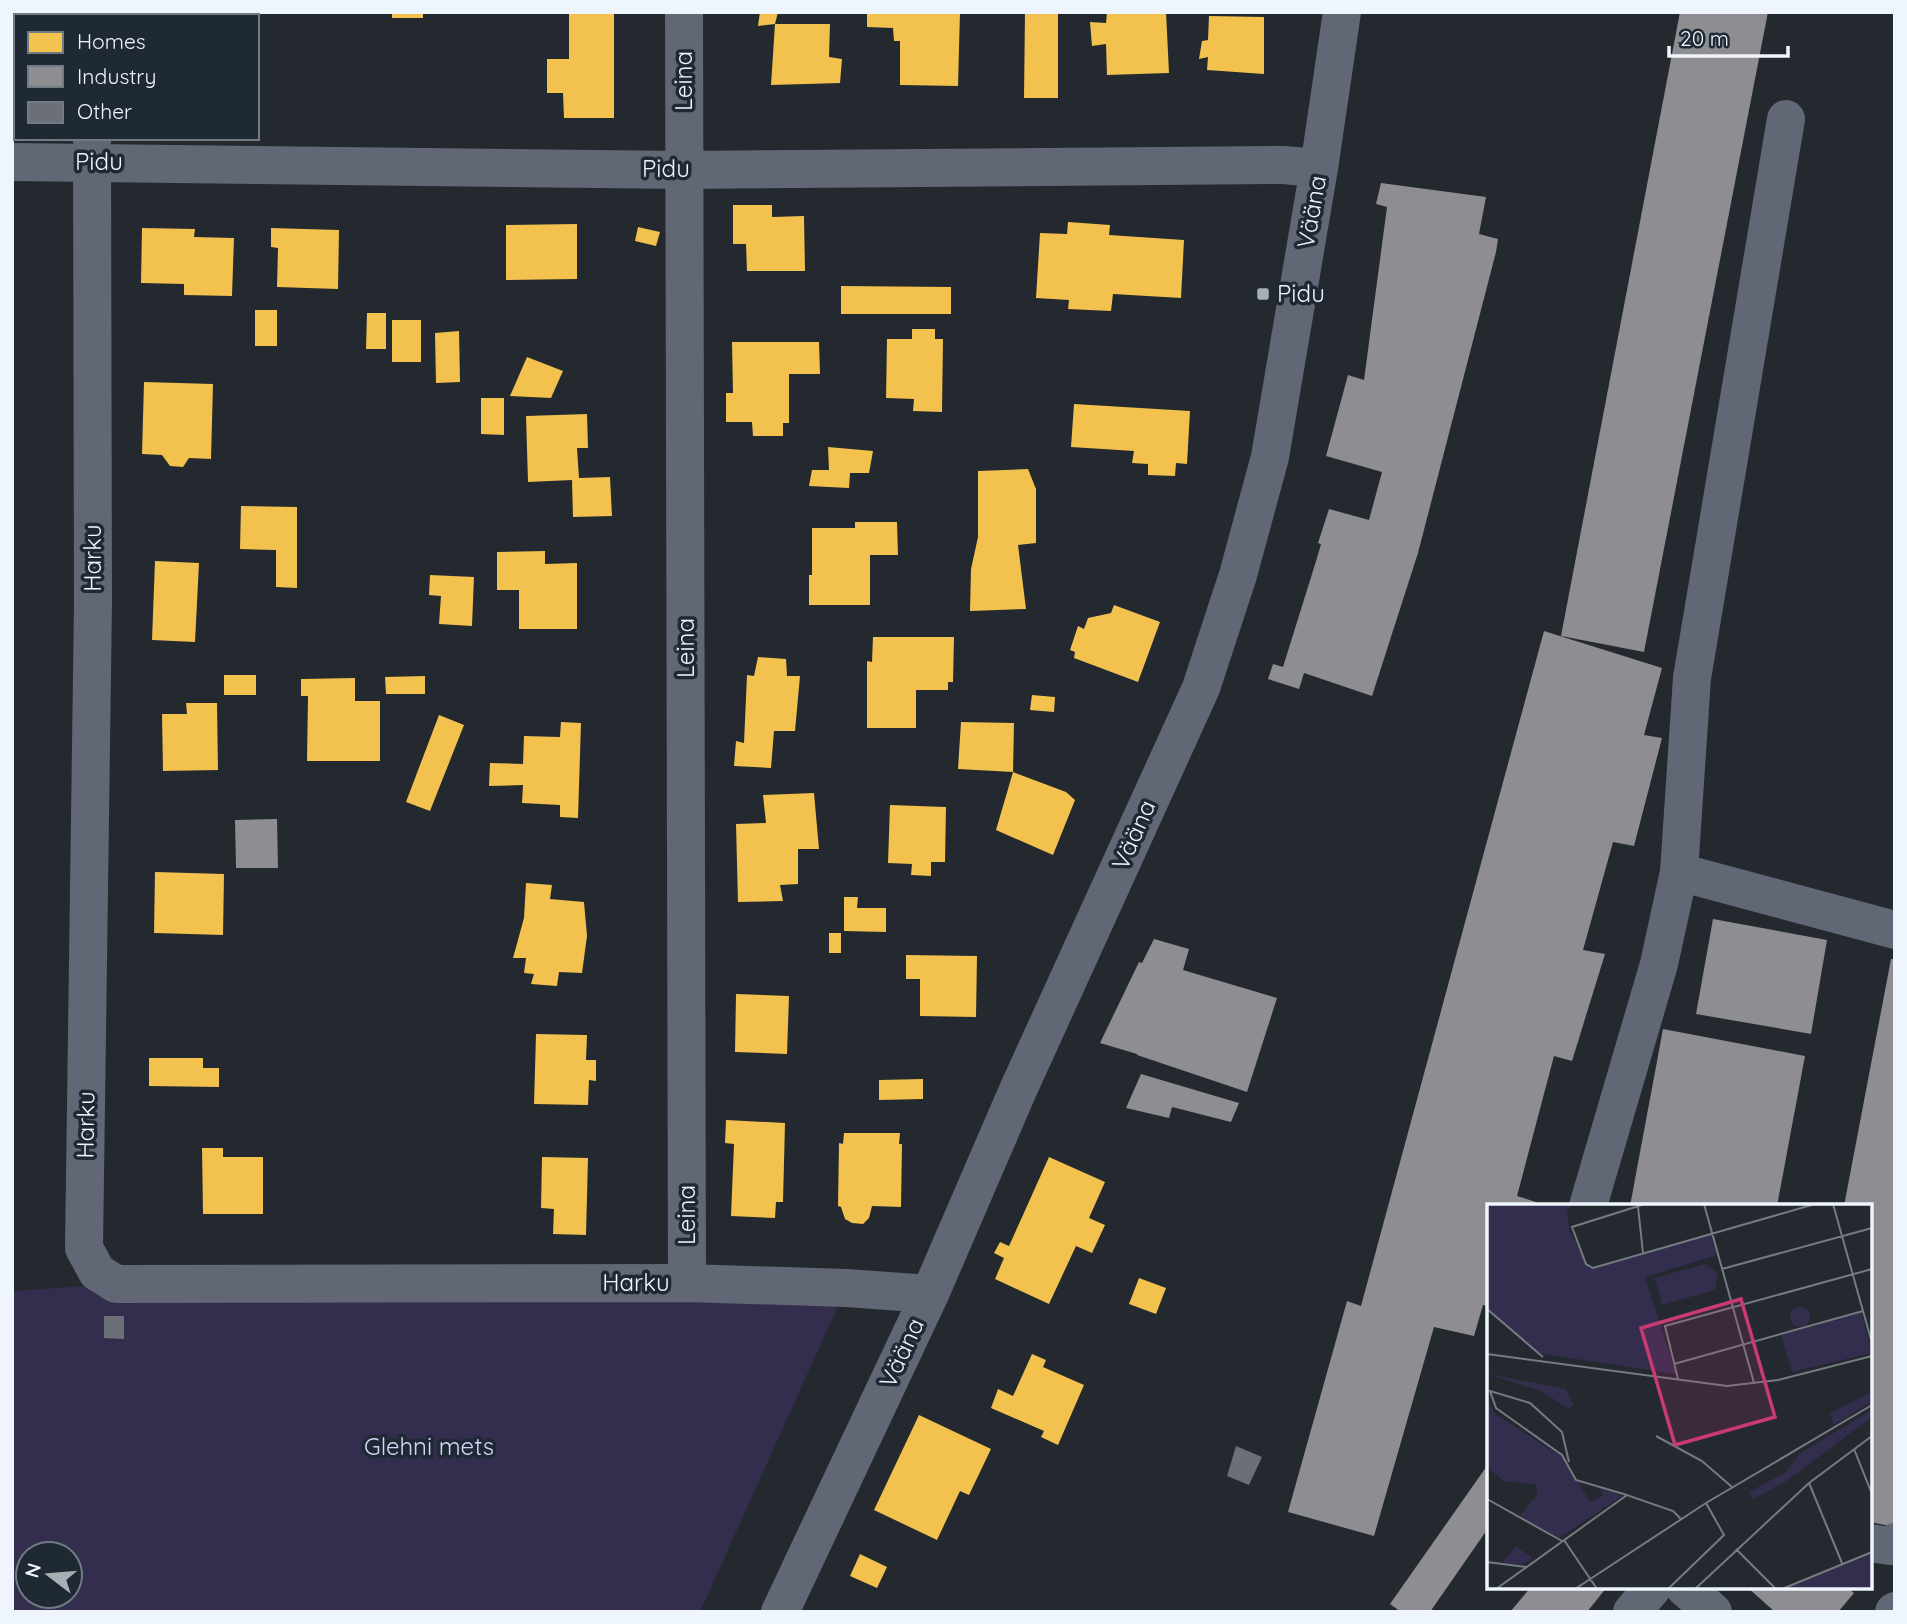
<svg xmlns="http://www.w3.org/2000/svg" width="1907" height="1624" font-family="Quicksand,sans-serif">
<style>
.green{fill:#332e4e;fill-rule:evenodd}
.homes{fill:#f2c14e}
.industry{fill:#8d8d92}
.building{fill:#6a7075}
.lines{fill:none;stroke-linecap:round;stroke-linejoin:round}
.minor{stroke:#616775;stroke-width:38}
.poi-dot{fill:#a7aeb4;stroke:#1e2934;stroke-width:2.5}
.labels{text-anchor:middle;stroke-width:7;stroke-linejoin:round;paint-order:stroke}
.street-label{font-size:24px;fill:#eef5fc;stroke:#1e2934}
.poi-label{font-size:24px;fill:#eef5fc;stroke:#1e2934;text-anchor:start}
.park-label{font-size:24px;fill:#d9d3fa;stroke:#1e2934}
.inset-road{fill:none;stroke:#747b81;stroke-width:2}
.view{fill:#c93973;fill-opacity:0.15;stroke:#c93973;stroke-width:3.5}
.inset-edge{fill:none;stroke:#eef5fc;stroke-width:3.5}
</style>
<rect width="100%" height="100%" fill="#23292f"/>
<!-- green -->
<path class="green" d="M116,1284L846,1288L700,1612H12V1291ZM28,1554H70V1596H28Z"/>
<!-- homes -->
<g class="homes">
<rect x="168" y="12" width="69" height="4"/>
<rect x="392" y="12" width="31" height="6"/>
<path d="M569,12H614V118H564L563,93H547V59H569Z"/>
<path d="M760,12H778L775,24L758,26Z"/>
<path d="M867,12H960L958,86L900,85V41H894L893,28L867,27Z"/>
<path d="M1025,12H1058V98H1024Z"/>
<path d="M1107,12H1166L1169,73L1107,75L1106,44L1092,46L1090,22L1106,23Z"/>
<path d="M1209,16L1264,17V74L1207,70L1208,57L1199,59L1202,41L1208,40Z"/>
<path d="M775,24H830L829,57L842,59L840,83L771,85Z"/>
<path d="M733,205H772V217L804,216L805,271H747L746,244H733Z"/>
<path d="M1068,222L1110,225L1109,235L1184,240L1181,298L1113,294L1111,311L1068,309L1069,300L1036,298L1040,233L1067,234Z"/>
<path d="M577,224V279L506,280V225Z"/>
<path d="M638,227L660,232L656,246L635,241Z"/>
<path d="M142,228L195,229L194,237L234,238L232,296L184,295V284L141,283Z"/>
<path d="M271,228L339,230L338,289L277,287L278,248L271,247Z"/>
<path d="M841,286L951,287V314H841Z"/>
<rect x="255" y="310" width="22" height="36"/>
<path d="M367,313H386V349H366Z"/>
<rect x="392" y="320" width="29" height="42"/>
<path d="M912,329H935V339H943L942,412L913,411L914,399L886,398L887,339H912Z"/>
<path d="M459,331L460,382L436,383L435,333Z"/>
<path d="M732,342H819L820,374H789V423H783V436H753L752,422H726V393H733Z"/>
<path d="M527,357L563,371L551,398L510,396Z"/>
<path d="M144,382L213,384L211,459L189,458L183,467L170,466L162,455L142,454Z"/>
<path d="M481,398H504V435L481,434Z"/>
<path d="M1074,404L1190,411L1187,464L1176,463L1175,476L1148,475V464L1132,463L1134,451L1071,447Z"/>
<path d="M587,414L588,448H577L579,478L610,477L612,516L573,517L572,480L528,482L526,416Z"/>
<path d="M828,447L873,451L869,473H850L849,488L809,486L812,470H829Z"/>
<path d="M1028,469L1036,489V543L1018,545L1026,609L970,611L971,569L978,537V471Z"/>
<path d="M241,506L297,507V588L276,587V550L240,549Z"/>
<path d="M855,522H897L898,555H870V605H809V575H812V528H855Z"/>
<path d="M545,551V564L577,563V629H519V590H497V552Z"/>
<path d="M155,561L199,563L195,642L152,640Z"/>
<path d="M430,575L474,577L472,626L439,624L441,596L429,595Z"/>
<path d="M1114,605L1160,622L1138,682L1074,658L1075,652L1070,650L1078,626L1084,629L1088,618L1111,613Z"/>
<path d="M873,637H954L953,682H948V690H916V728H867V661L872,662Z"/>
<path d="M758,657L786,659L787,676H800L795,731H774L771,768L734,766L736,741L744,743L747,675L754,676Z"/>
<rect x="224" y="675" width="32" height="20"/>
<path d="M425,676V694H386L385,677Z"/>
<path d="M355,678V701H380V761H307L308,696H301V679Z"/>
<path d="M1032,695L1055,697L1054,712L1030,710Z"/>
<path d="M186,703H217L218,770L163,771L162,714H187Z"/>
<path d="M439,715L464,725L430,811L406,802Z"/>
<path d="M561,722L581,723L578,818L560,817V805L522,803L523,785L489,786L490,763L523,764L524,736L560,737Z"/>
<path d="M961,722L1014,723L1013,772L958,769Z"/>
<path d="M1013,772L1066,792L1075,800L1053,855L996,830Z"/>
<path d="M814,793L819,849H798V884L780,885L783,901L738,902L736,824L766,823L763,795Z"/>
<path d="M890,805L946,807L945,862H931V876L911,875L912,864L888,863Z"/>
<path d="M155,872L224,874L223,935L154,933Z"/>
<path d="M526,883L552,885L550,899L584,902L587,936L582,973L559,972L557,986L531,984L534,974L524,973L526,958H513L524,918Z"/>
<path d="M844,897H858L857,908H886V932L844,931Z"/>
<rect x="829" y="933" width="12" height="20"/>
<path d="M906,955L977,956L976,1017L920,1016V979H906Z"/>
<path d="M736,994L789,996L787,1054L735,1052Z"/>
<path d="M536,1034L587,1035L586,1060H596V1081L589,1080L588,1105L534,1104Z"/>
<path d="M149,1058H203V1068H219V1087L149,1086Z"/>
<path d="M923,1079V1099L879,1100V1080Z"/>
<path d="M726,1120L785,1123L783,1202H776L775,1218L731,1216L734,1144L725,1143Z"/>
<path d="M844,1133H900L899,1144H902L901,1207L872,1206L869,1218L863,1224L852,1223L845,1219L841,1207L838,1206L839,1143L843,1144Z"/>
<path d="M202,1148H223V1157H263V1214H203Z"/>
<path d="M542,1157L588,1158L586,1235L553,1234L554,1209L541,1208Z"/>
<path d="M1049,1157L1105,1182L1089,1218L1105,1225L1092,1253L1076,1246L1049,1304L995,1279L1004,1258L994,1253L1000,1242L1009,1246Z"/>
<path d="M1139,1278L1166,1288L1156,1314L1129,1304Z"/>
<path d="M1032,1354L1046,1360L1043,1367L1084,1385L1058,1445L1041,1437L1044,1431L991,1408L998,1389L1013,1396Z"/>
<path d="M919,1415L991,1449L969,1495L960,1491L937,1540L874,1510Z"/>
<path d="M860,1554L887,1567L877,1588L850,1576Z"/>
</g>
<!-- industry -->
<g class="industry">
<path d="M1680,12H1768L1644,652L1561,636Z"/>
<path d="M1381,183L1486,197L1479,234L1498,239L1496,252L1418,553L1372,696L1304,673L1299,689L1268,679L1273,664L1283,667L1317,558L1321,544L1318,543L1329,509L1369,520L1382,472L1326,456L1348,375L1364,380L1387,207L1376,204Z"/>
<path d="M1544,631L1662,668L1644,735L1662,738L1634,846L1613,842L1583,950L1605,954L1572,1061L1554,1056L1517,1196L1536,1202L1535,1206H1489V1306L1483,1305L1474,1336L1434,1327L1374,1536L1288,1512L1347,1301L1361,1306Z"/>
<path d="M277,819L278,868H236L235,820Z"/>
<path d="M1713,919L1827,940L1811,1034L1696,1014Z"/>
<path d="M1154,939L1189,949L1183,970L1277,998L1247,1092L1137,1055V1054L1100,1043L1139,962L1142,963Z"/>
<path d="M1891,959H1895V1527L1870,1522V1206H1844Z"/>
<path d="M1663,1029L1805,1056L1777,1206H1630Z"/>
<path d="M1141,1074L1239,1103L1231,1122L1172,1107L1169,1118L1126,1108Z"/>
<path d="M1489,1463V1527L1430,1612H1401L1390,1604Z"/>
<path d="M1531,1587H1607L1587,1612H1510Z"/>
<path d="M1747,1587H1846L1854,1593L1838,1612H1775Z"/>
</g>
<!-- building -->
<g class="building">
<path d="M104,1316H124V1339L104,1338Z"/>
<path d="M1236,1446L1262,1457L1249,1485L1227,1476Z"/>
</g>
<g class="lines">
<!-- minor -->
<g class="minor">
<path d="M684,12L687,1283"/>
<path d="M94,16V12"/>
<path d="M1786,119L1692,678L1679,872L1895,930"/>
<path d="M92,138L93,603L84,1248L97,1272L116,1284L687,1283L846,1288L930,1294"/>
<path d="M12,162L684,170L1283,165L1319,168"/>
<path d="M1588,1206L1659,964L1679,872"/>
<path d="M1870,1543L1890,1546L1895,1542"/>
<path d="M1684,1587L1713,1612"/>
<path d="M780,1612L930,1294L1018,1090L1201,688L1238,575L1270,457L1319,168L1342,12"/>
<path d="M1632,1612L1653,1587"/>
<path d="M1894,1612L1895,1611"/>
</g>
</g>
<!-- markers -->
<rect class="poi-dot" x="1256" y="287" width="14" height="14" rx="3.5"/>
<g class="labels">
<!-- street labels -->
<g class="street-label">
<text transform="translate(684 81) rotate(-90)" y="8">Leina</text>
<text x="99" y="170">Pidu</text>
<text x="666" y="177">Pidu</text>
<text transform="translate(1312 212) rotate(-80)" y="8">Vääna</text>
<text transform="translate(93 558) rotate(-90)" y="8">Harku</text>
<text transform="translate(686 648) rotate(-90)" y="8">Leina</text>
<text transform="translate(1134 835) rotate(-66)" y="8">Vääna</text>
<text transform="translate(86 1125) rotate(-89)" y="8">Harku</text>
<text transform="translate(687 1215) rotate(-90)" y="8">Leina</text>
<text x="636" y="1291">Harku</text>
<text transform="translate(902 1353) rotate(-65)" y="8">Vääna</text>
</g>
<!-- poi labels -->
<g class="poi-label">
<text x="1277" y="302">Pidu</text>
</g>
<!-- park labels -->
<g class="park-label">
<text x="429" y="1455">Glehni mets</text>
</g>
</g>
<!-- overview -->
<g transform="translate(1487 1204)">
<rect width="385" height="385" fill="#23292f"/>
<path d="M0,0H87L80,7L83,28L103,64L225,29L230,51L158,73L189,170L49,149L0,105ZM218,60L231,69L228,86L175,101L168,74ZM303 113a10 10 0 1 1 20 0a10 10 0 1 1-20 0ZM374,109L385,149L305,168L294,131ZM0,170L79,185L87,202L80,204L54,187ZM385,188V197L347,221L343,209ZM0,194L8,210L77,254L103,298L116,292L113,284L135,292L72,334L33,312L51,290L48,280L17,277L0,263ZM385,206V213L295,280L266,295L262,288L299,268L313,249ZM29,342L46,354L35,361L16,358ZM385,349V385H298Z" fill="#332e4e"/>
<path class="inset-road" d="M158,0L85,23L99,60L106,64L328,0M217,0L267,179M346,0L385,139M151,3L156,49M235,65L385,24M0,105L56,153M0,150L240,182L291,176L385,152M187,160L376,107M191,175L178,122L385,65M169,232L215,257L245,283M367,245L385,290M82,258L75,228L43,199L3,187L9,204L75,251L89,276L140,291M322,279L355,359M0,295L75,337M77,336L110,385M249,345L289,385M0,358L39,363M9,385L140,291L186,307L194,315M88,385L219,299L385,201M181,385L237,331L219,299M208,385L322,279L385,232M295,385L385,348"/>
<path class="view" d="M254,95L288,213L188,241L154,124Z"/>
<rect width="385" height="385" class="inset-edge"/>
</g>
<!-- border -->
<rect width="1907" height="1624" fill="none" stroke="#eef5fc" stroke-width="28"/>
<!-- legend -->
<rect x="14" y="14" width="245" height="126" fill="#1e2934" stroke="#717b84" stroke-width="2"/>
<rect x="28" y="32" width="35" height="21" fill="#f2c14e" stroke="#717b84" stroke-width="2"/>
<text x="77" y="49" font-size="21" fill="#eef5fc">Homes</text>
<rect x="28" y="66" width="35" height="21" fill="#8d8d92" stroke="#717b84" stroke-width="2"/>
<text x="77" y="84" font-size="21" fill="#eef5fc">Industry</text>
<rect x="28" y="102" width="35" height="21" fill="#6a7075" stroke="#717b84" stroke-width="2"/>
<text x="77" y="119" font-size="21" fill="#eef5fc">Other</text>
<!-- north arrow -->
<g transform="translate(49 1575) rotate(286)"><circle r="33" fill="#1e2934" stroke="#717b84" stroke-width="2"/>
<path d="M0-5L12 26L0 18L-12 26Z" fill="#a7aeb4"/>
<text y="-10" font-size="19" font-weight="bold" text-anchor="middle" fill="#eef5fc">N</text>
</g>
<!-- scale -->
<path d="M1669 46v10h119v-10" fill="none" stroke="#eef5fc" stroke-width="3.5"/>
<text x="1680" y="46" font-size="21" fill="#eef5fc" stroke="#1e2934" stroke-width="5" paint-order="stroke">20 m</text>
</svg>
